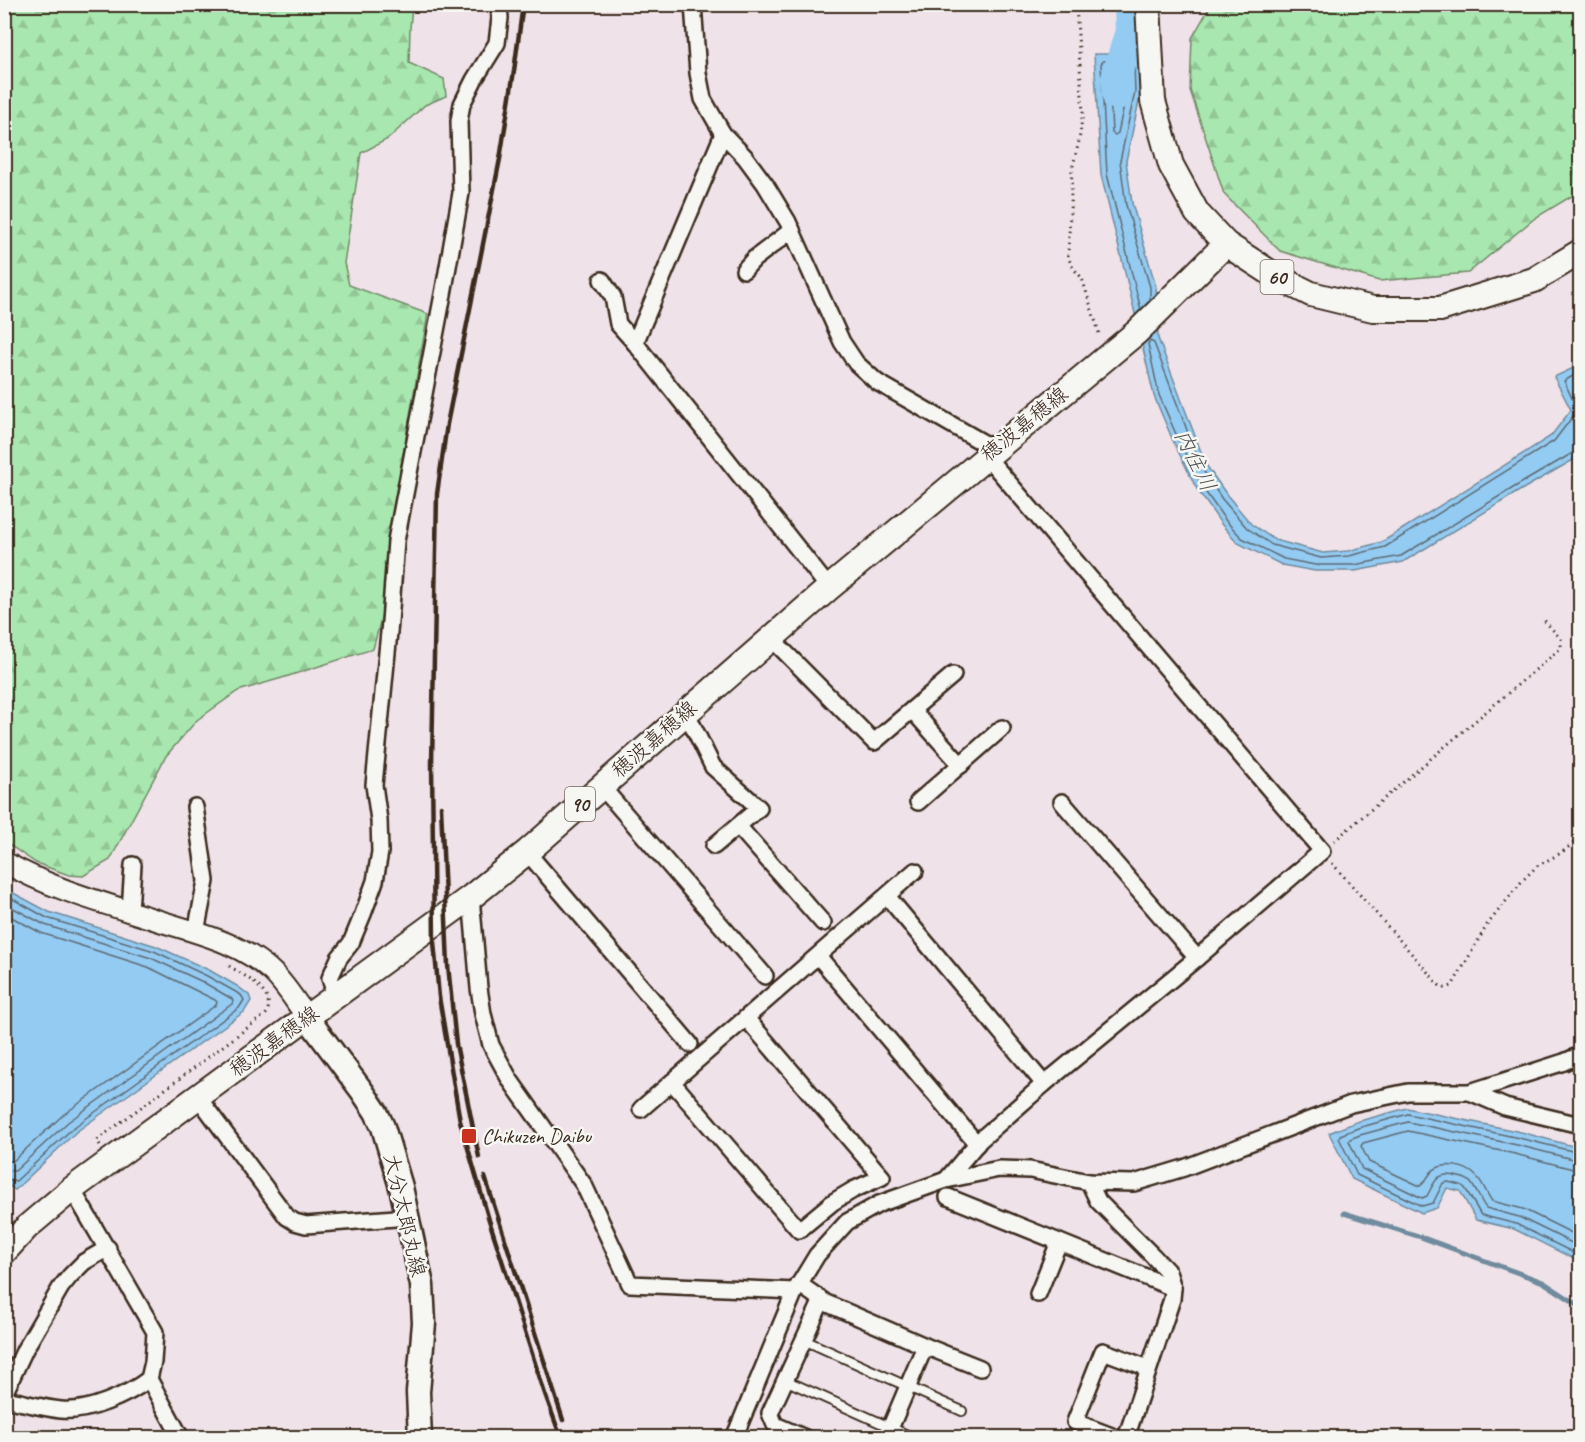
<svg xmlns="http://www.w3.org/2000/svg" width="1585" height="1442" font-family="Caveat,'Klee One',sans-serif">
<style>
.forest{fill:url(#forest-firs);stroke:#728866;stroke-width:1.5}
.water{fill:#93cbf2;stroke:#708b9d;stroke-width:1.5}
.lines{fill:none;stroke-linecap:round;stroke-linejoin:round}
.shore{stroke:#5e6a73;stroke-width:1.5}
.stream{stroke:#708b9d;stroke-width:5}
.river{stroke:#93cbf2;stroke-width:30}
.service-casing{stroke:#3b2a1e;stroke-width:12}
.minor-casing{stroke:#3b2a1e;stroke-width:20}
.tertiary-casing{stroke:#3b2a1e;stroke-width:24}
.secondary-casing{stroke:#3b2a1e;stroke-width:27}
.primary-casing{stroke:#3b2a1e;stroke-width:28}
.path{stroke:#3b2a1e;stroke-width:3;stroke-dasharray:1.5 4.5;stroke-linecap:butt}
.service{stroke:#f6f6f2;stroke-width:8}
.minor{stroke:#f6f6f2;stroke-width:15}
.tertiary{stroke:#f6f6f2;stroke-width:20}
.secondary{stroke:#f6f6f2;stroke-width:22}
.primary{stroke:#f6f6f2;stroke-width:24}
.rail{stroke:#3b2a1e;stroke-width:4.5}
.poi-dot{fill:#c8321e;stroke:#f6f6f2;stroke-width:2}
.labels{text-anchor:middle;stroke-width:5;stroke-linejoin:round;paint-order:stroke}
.shield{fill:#f6f6f2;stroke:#73675e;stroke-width:1.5}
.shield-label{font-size:20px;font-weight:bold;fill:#3b2a1e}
.street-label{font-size:21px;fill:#3b2a1e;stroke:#f6f6f2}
.poi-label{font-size:21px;fill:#3b2a1e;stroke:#f6f6f2;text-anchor:start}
.water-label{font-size:22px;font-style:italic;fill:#515253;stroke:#f6f6f2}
</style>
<defs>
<pattern id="forest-firs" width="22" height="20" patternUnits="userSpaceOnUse" patternTransform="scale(1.5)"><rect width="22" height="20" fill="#a8e7af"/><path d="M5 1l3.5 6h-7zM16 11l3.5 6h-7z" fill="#92c696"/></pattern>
</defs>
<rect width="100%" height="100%" fill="#efe2e9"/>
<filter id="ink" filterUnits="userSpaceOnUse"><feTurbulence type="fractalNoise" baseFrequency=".0167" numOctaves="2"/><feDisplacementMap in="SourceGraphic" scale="12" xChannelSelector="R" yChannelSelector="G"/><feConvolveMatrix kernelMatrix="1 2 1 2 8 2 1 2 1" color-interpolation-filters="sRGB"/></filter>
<g filter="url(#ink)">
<!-- forest -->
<g class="forest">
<path d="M4,5H412L410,28L409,63L444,79L446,96L425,105L388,139L361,153L344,263L349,285L428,314L389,533L383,611L373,649L282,678L238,691L197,720L166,756L110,860L83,876L69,875L36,863L5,842Z"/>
<path d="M1211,5H1580V191L1535,218L1468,273L1379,281L1280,251L1224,194L1190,90L1192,38Z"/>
</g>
<!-- water -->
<g class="water">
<path d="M1094,54H1140L1141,92L1126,161L1132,203L1156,287L1158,338L1206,465L1227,495L1251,524L1275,540L1323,553L1348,551L1382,542L1551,436L1571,410L1554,377L1580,365V456L1521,490L1403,562L1355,571H1315L1282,565L1238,543L1222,525L1197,489L1174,443L1154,396L1133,305L1101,175Z"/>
<path d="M4,888L49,912L156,946L209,970L237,986L249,995L251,1001L244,1012L76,1132L15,1190L4,1182Z"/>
<path d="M1407,1108L1521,1132L1580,1148V1262L1514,1229L1476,1220L1460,1191L1447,1188L1437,1208L1422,1213L1352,1179L1329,1133L1356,1122Z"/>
</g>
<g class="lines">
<!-- shore -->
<g class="shore">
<path d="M1124,68L1126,71L1127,91L1118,133L1115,135L1112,133L1109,71L1111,69Z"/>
<path d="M1141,310L1107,174L1101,64L1103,61L1131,60L1134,63L1135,92L1120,161L1126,205L1150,287V300"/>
<path d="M1580,372L1564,381L1576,407L1577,411L1554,441L1385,547L1349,556L1321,558L1272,545L1247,528L1222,499L1201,467L1154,343L1150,341L1148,344L1159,395L1179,441L1202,487L1226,521L1242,538L1284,559L1315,565H1354L1401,556L1518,485L1576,451H1580"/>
<path d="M4,894L47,918L154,951L207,976L241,995L244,1000L239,1008L73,1128L16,1181L4,1178"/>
<path d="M4,903L45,925L151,958L203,982L232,999L233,1001L232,1004L68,1122L15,1171L4,1170"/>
<path d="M4,913L41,933L148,967L215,1000L217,1002L216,1005L63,1115L13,1161H4"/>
<path d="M1580,1153L1519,1138L1408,1114L1358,1128L1340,1135L1339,1138L1357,1175L1422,1206L1433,1203L1443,1183L1448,1182L1461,1185L1465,1188L1481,1215L1516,1224L1580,1256"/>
<path d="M1580,1161L1517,1145L1408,1122L1360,1135L1350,1139L1349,1141L1362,1169L1422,1198L1427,1196C1436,1179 1437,1171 1459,1177C1464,1178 1468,1179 1471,1183C1477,1191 1480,1200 1486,1208L1519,1217L1580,1247"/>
<path d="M1580,1170L1573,1169L1515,1154L1408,1131L1363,1143L1361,1146L1369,1162L1420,1186C1426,1183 1428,1173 1435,1169C1446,1162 1467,1166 1476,1176C1483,1182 1486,1193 1492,1201L1523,1209L1580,1237"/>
</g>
<!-- stream -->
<path class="stream" d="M1344,1213L1418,1236L1543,1282L1580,1306"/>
<!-- river -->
<path class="river" d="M1117,95L1116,78L1130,31L1129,4"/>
<defs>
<g id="service">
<path d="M804,1340L962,1411"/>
<path d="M785,1380L914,1438"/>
</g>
<g id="minor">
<path d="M693,4L698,73L703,99L723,134L745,157L765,184L788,222L842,342L856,363L877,382L994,449"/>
<path d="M723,134L635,343L829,588"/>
<path d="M744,270L754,259L792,230"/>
<path d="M602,280L613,297L618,324L635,343"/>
<path d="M771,638L874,742L953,675"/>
<path d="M912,710L961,765"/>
<path d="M686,712L713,767L759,808L714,846"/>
<path d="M601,786L765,976"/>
<path d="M918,802L1002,728"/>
<path d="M1062,802L1197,958"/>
<path d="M195,807L206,881L196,932"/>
<path d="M738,826L823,923"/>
<path d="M527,852L690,1044"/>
<path d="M887,896L1044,1084"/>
<path d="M471,897L479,988L483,1014L491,1045L510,1080L584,1185L630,1284L795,1291"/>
<path d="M130,911L133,865"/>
<path d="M818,956L977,1144"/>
<path d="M335,995L330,978L339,958L351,943L363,914L375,881L380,852L379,820L374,785L390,622L396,541L444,289L461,193L459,121L462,104L474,80L497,43L500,18L499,4"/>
<path d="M672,1082L799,1230L833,1202L853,1190L882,1177L746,1018"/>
<path d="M1470,1092L1505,1107L1580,1125"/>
<path d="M198,1097L287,1217L295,1222L306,1225L408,1217"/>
<path d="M641,1109L915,871"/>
<path d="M946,1180L980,1140L1044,1084L1197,958L1322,851L986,456"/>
<path d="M1089,1182L1098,1201L1153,1256L1168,1272L1173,1288L1172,1299L1126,1438"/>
<path d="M72,1189L155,1332L153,1362L149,1379L181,1438"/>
<path d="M948,1197L1173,1288"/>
<path d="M799,1284L826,1303L925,1346L886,1438"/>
<path d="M1038,1294L1059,1242"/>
<path d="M925,1346L980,1368"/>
<path d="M4,1394L25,1349L61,1287L70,1276L84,1262L108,1248"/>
<path d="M4,1399C23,1402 42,1408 61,1410C87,1413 128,1395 149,1379"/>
<path d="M734,1438L795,1291L817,1255L847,1222L879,1204L946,1180L999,1169L1030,1170L1089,1182L1134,1183L1184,1168L1351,1104L1408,1092H1470L1564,1062L1580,1055"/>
<path d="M805,1438L775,1425L770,1413L822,1300"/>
<path d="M1117,1438L1075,1422L1103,1351L1148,1368"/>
</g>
<path id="tertiary" d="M4,862C55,891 111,905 166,923C202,934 241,944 270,970C284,982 295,1001 306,1016"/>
<path id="secondary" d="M306,1016L362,1091L376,1112L383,1127L401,1187L422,1285L424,1323L418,1392L420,1438"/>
<g id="primary">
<path d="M1148,4L1153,101L1171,165L1197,213L1226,244L1277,277L1311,294L1373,309H1440L1534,280L1580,252"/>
<path d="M4,1252L27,1227L72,1189L471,897L527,852L829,588L1137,332L1226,244"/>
</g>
</defs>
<!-- service casing -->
<use href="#service" class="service-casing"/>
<!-- minor casing -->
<use href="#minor" class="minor-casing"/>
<!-- tertiary casing -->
<use href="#tertiary" class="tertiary-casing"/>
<!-- secondary casing -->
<use href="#secondary" class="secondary-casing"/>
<!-- primary casing -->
<use href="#primary" class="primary-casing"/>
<!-- path -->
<g class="path">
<path d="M1076,4L1083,112L1079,141L1072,170L1068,257L1073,268L1082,278L1100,336"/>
<path d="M1334,841L1561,648V639L1543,619"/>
<path d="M1332,863L1439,985L1445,988L1452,986L1487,925L1522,881L1537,866L1561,853L1580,838"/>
<path d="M100,1145L97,1140L266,1014C278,994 244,975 229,966"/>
</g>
<!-- service -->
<use href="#service" class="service"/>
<!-- minor -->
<use href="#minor" class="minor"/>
<!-- tertiary -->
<use href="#tertiary" class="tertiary"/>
<!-- secondary -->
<use href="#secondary" class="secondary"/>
<!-- primary -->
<use href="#primary" class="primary"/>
<!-- rail -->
<g class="rail">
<path d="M523,4L514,71L500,159L447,424L437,494L432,764L434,942L439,997L460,1121L489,1220L545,1394L561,1438"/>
<path d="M441,806L448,965L456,1044L479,1157"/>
<path d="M485,1177L563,1420"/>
</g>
</g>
</g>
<!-- markers -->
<rect class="poi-dot" x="461" y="1128" width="16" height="16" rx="3"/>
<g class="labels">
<!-- shield labels -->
<g class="shield">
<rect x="1260.5" y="260" width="33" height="34" rx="4.5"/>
<rect x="565" y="787" width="30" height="34" rx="4.5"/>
</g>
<g class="shield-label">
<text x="1277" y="284">60</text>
<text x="580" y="811">90</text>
</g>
<!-- street labels -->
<g class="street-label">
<text transform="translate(1024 424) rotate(-39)" y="7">穂波嘉穂線</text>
<text transform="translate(654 739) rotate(-41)" y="7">穂波嘉穂線</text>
<text transform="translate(274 1041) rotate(-36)" y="7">穂波嘉穂線</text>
<text transform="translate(405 1215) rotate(77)" y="7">大分太郎丸線</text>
</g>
<!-- poi labels -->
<g class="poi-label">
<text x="482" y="1143">Chikuzen Daibu</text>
</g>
<!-- water labels -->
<g class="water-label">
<text transform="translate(1196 460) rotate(64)" y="8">内住川</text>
</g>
</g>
<!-- margin -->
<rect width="1585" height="1442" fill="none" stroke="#f6f6f2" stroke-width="24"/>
<rect x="12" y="12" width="1561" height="1418" fill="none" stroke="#3b2a1e" stroke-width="2" filter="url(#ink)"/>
</svg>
